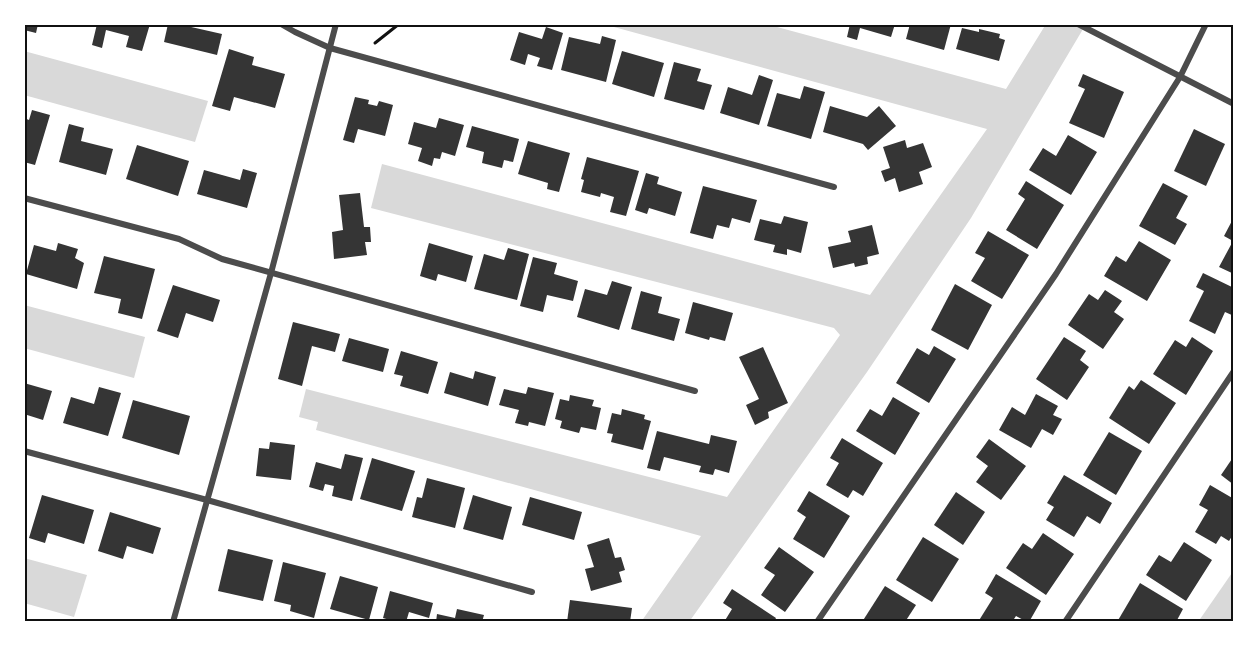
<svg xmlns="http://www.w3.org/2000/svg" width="1258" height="646" font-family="Cabin,sans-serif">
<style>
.water{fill:#d9d9d9}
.building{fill:#353535}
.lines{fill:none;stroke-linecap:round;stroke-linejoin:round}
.path{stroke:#111;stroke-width:3}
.minor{stroke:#4c4c4c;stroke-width:6}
.neatline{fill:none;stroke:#111;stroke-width:2}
</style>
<rect width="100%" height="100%" fill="#fff"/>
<!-- water -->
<g class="water">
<path d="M603,24H766L1006,89L1046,24H1086L971,218L867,372L689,622H641L701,536L316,430L318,422L299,417L306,389L727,497L840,335L834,328L371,208L382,164L870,295L987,129Z"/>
<path d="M24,51L208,101L195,142L24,95Z"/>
<path d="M24,305L145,337L134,378L24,348Z"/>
<path d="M24,558L87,575L74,617L24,603Z"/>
<path d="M1234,570V622H1198Z"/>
</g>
<!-- building -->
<g class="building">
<path d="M24,24H38L36,33L24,30Z"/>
<path d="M97,24H150L142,51L126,47L129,36L106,30L102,48L92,45Z"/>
<path d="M168,24H178L222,34L217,55L164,42Z"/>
<path d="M850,24H895L891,37L860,28L857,40L847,37Z"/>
<path d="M910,24H951L944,50L906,39Z"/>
<path d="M546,27L563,33L552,70L537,66L540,58L528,54L525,65L510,60L519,32L542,39Z"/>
<path d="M962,28L979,32V29L1000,34L999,38L1005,40L999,61L956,49Z"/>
<path d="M602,36L616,40L606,82L561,70L569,37L600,44Z"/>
<path d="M229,49L254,57L252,65L285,74L275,108L234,97L230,111L212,106Z"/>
<path d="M622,51L664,63L654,97L612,84Z"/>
<path d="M674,62L701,69L697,81L712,85L704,110L664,99Z"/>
<path d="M1083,74L1124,92L1104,138L1069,123L1085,89L1078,86Z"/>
<path d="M759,75L773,80L759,125L720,113L728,87L752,95Z"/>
<path d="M804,86L825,92L811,139L767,126L777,93L800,99Z"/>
<path d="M355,97L369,100L368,104L377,106L379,101L393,105L385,136L358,129L354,143L343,140Z"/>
<path d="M830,106L867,117L879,106L896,126L868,150L863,144L823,132Z"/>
<path d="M32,110L50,115L35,165L24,162V118L29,120Z"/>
<path d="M439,118L464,125L455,156L442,152L440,159L434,158L432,166L418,161L422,148L408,144L414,122L436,128Z"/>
<path d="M69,124L84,128L81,141L113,149L106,175L59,162Z"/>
<path d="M472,126L519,139L513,162L504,160L502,168L482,163L484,152L466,147Z"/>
<path d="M1194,129L1225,144L1206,186L1174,171Z"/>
<path d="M1068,135L1097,152L1071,195L1029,170L1043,148L1056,156Z"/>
<path d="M905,140L907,148L923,143L932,167L919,172L923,184L899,192L895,178L885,182L881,171L890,168L883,147Z"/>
<path d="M528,141L570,153L559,192L547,189L548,183L518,174Z"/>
<path d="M137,145L189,161L178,196L126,179Z"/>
<path d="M587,157L639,171L626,216L610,212L614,197L601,193L600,197L581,192L584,180L581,179Z"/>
<path d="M243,169L257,173L247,208L197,194L204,170L240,180Z"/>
<path d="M646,173L659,177L657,184L682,192L675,216L649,208L647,214L635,210Z"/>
<path d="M1026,181L1064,205L1037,249L1006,230L1025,199L1018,194Z"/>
<path d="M1163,183L1188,196L1176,218L1187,224L1175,245L1139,226Z"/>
<path d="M703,186L757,200L750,223L732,218L729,228L717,225L713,239L690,233Z"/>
<path d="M360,193L364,227H370L371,242H365L367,255L334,259L332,232L343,230L339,195Z"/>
<path d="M784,216L808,222L801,253L787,249V255L773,252L775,245L754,240L760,219L781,224Z"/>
<path d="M1234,217V274L1219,267L1233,241L1224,236Z"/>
<path d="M872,225L879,254L867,257L868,264L855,267L854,263L833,268L828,247L851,242L848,231Z"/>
<path d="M988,231L1029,255L1002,299L971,281L985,258L975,253Z"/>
<path d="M1139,241L1171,260L1147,301L1104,276L1116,256L1126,262Z"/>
<path d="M58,243L78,249L75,258L84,263L77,289L26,274L34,245L56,251Z"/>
<path d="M429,243L473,256L466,282L438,274L436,281L420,276Z"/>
<path d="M508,248L529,254L517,300L474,289L484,254L504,260Z"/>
<path d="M104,256L155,269L142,319L118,313L121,299L94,293Z"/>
<path d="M533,257L557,263L554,274L578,281L573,301L547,295L543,312L520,306Z"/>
<path d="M1203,273L1234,288V316L1225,312L1215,334L1189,321L1204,291L1196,287Z"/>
<path d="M612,281L632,287L619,330L577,317L585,289L607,295Z"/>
<path d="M955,284L992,305L968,350L931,330Z"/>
<path d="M173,285L220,300L213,322L186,313L178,338L157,331Z"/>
<path d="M1105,290L1122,301L1114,312L1124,319L1103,349L1068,325L1089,294L1098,300Z"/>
<path d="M641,291L662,297L658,313L680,319L674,341L631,329Z"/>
<path d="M693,302L733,313L725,341L710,337L709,340L685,333Z"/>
<path d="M293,322L340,334L335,352L312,346L302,386L278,379Z"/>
<path d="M1064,337L1086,351L1080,360L1089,367L1067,400L1036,379Z"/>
<path d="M1192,337L1213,351L1186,395L1153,374L1175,340L1186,347Z"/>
<path d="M349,338L389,349L383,372L342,361Z"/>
<path d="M934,346L956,359L929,403L896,383L917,348L929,355Z"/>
<path d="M763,347L788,403L768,412L769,418L755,425L746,405L759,399L739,357Z"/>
<path d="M401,351L438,362L428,394L400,386L403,376L394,374Z"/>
<path d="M475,371L496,377L488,406L444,393L450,372L473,379Z"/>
<path d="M1141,380L1176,403L1149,444L1109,418L1129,386L1134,390Z"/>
<path d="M24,383L52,391L43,420L24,414Z"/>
<path d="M99,387L121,393L108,436L63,423L71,397L94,404Z"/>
<path d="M528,387L554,393L545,426L529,422L528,426L515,423L519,410L499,405L504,389L526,394Z"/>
<path d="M1036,394L1058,406L1053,415L1062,419L1053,435L1042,429L1031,448L999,430L1012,407L1025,415Z"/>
<path d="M570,395L594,400L592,406L601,408L596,430L581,427L579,433L560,428L562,421L555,419L560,399L569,401Z"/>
<path d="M893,397L920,413L895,455L856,431L870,409L882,416Z"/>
<path d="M133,400L190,416L179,455L122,438Z"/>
<path d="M622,409L645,415L644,419L651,421L643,450L611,442L613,434L607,433L612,413L621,415Z"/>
<path d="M657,431L709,444L711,435L737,441L729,473L715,469L713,475L699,472L701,466L664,457L660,471L647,468Z"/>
<path d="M1109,432L1142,451L1116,495L1083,475Z"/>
<path d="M842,438L883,463L863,496L853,490L848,498L826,485L839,463L830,458Z"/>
<path d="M989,439L1026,466L1001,500L976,482L988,466L976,457Z"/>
<path d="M270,442L295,445L291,480L256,476L259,448L269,449Z"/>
<path d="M345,454L363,458L352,501L332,496L334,486L325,484L323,491L309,487L316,462L341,469Z"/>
<path d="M1234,456V485L1221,475Z"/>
<path d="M372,458L415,471L402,511L360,499Z"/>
<path d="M1064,475L1112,503L1100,524L1087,516L1074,537L1046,520L1054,507L1047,503Z"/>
<path d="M427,478L465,488L455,528L412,517L417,497L422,498Z"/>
<path d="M1210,485L1234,499V533L1229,541L1221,536L1216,544L1195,532L1208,510L1199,505Z"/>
<path d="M809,491L850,516L824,558L793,539L806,517L797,511Z"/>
<path d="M956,492L985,512L963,545L934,525Z"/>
<path d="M42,495L94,510L84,544L48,533L45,543L29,538Z"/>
<path d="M473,495L512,507L503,540L463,529Z"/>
<path d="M530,497L582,512L574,540L522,525Z"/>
<path d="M110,512L161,528L153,554L127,546L123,559L98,551Z"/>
<path d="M1043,533L1074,554L1046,595L1006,568L1023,543L1032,549Z"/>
<path d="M923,537L959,559L932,602L896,580Z"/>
<path d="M609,538L615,558L621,557L625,570L619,572L622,582L591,591L585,569L594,567L587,545Z"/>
<path d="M1184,542L1212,560L1186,601L1146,575L1159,555L1171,562Z"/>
<path d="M779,547L814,572L785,612L761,595L775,575L764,568Z"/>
<path d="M228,549L273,560L263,601L218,591Z"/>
<path d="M283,562L326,573L314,618L290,611L291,605L274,601Z"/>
<path d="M996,574L1041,601L1029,622H1027L1016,616L1012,622H978L993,598L985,593Z"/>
<path d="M340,576L378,587L369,620L330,609Z"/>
<path d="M1140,583L1183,609L1176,622H1117Z"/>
<path d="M885,586L916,605L905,622H862Z"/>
<path d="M732,589L776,618L774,622H724L732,609L723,603Z"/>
<path d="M390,591L433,603L429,618L409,612L406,622H393V621L383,618Z"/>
<path d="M570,600L632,608L630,622H567Z"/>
<path d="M457,609L484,615L482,622H436L437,614L455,618Z"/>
</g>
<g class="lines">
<!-- path -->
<path class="path" d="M375,43L399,24"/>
<!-- minor -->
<g class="minor">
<path d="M281,24L295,32L330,48L834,187"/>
<path d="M1078,24L1234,104"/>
<path d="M24,198L179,239L222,259L695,391"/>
<path d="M24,451L207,500L532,592"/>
<path d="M173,622L271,273L336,24"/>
<path d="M817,622L1056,274L1180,77L1206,24"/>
<path d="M1065,622L1234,371"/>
</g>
</g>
<!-- border -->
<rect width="1258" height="646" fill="none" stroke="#ffffff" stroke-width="51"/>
<rect x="26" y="26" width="1206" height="594" class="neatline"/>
</svg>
